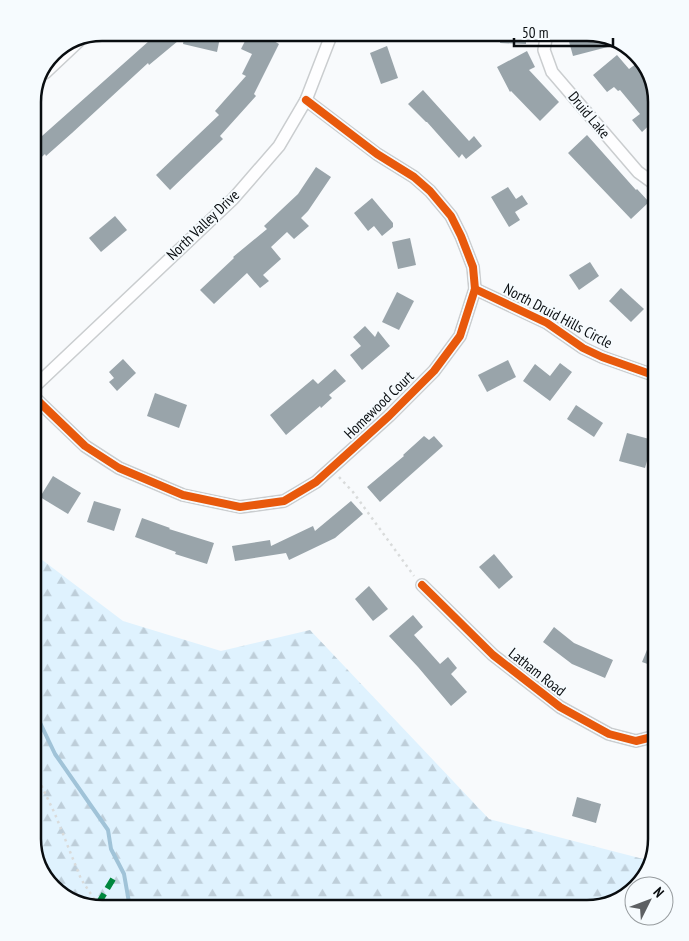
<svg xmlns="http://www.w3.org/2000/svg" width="689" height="941" font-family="'PT Sans Narrow',sans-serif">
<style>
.forest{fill:url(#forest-firs)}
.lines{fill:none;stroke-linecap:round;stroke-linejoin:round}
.stream{stroke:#a0c3d8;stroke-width:4}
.building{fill:#99a4aa}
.street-casing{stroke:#cacdcf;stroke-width:14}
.path{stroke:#d9dbdb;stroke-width:2.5;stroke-dasharray:2.5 4;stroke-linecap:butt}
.street{stroke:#fefeff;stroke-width:11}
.quiet{stroke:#00873e;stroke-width:6;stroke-dasharray:12 6;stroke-linecap:butt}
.cycleway-casing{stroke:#f6fbfe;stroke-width:11}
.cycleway{stroke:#e8590c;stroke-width:8}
.labels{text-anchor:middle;stroke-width:4;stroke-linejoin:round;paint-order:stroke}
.street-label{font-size:15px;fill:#090d10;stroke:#f6fbfe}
.rim{fill:none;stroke:#090d10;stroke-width:2.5}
</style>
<defs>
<pattern id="forest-firs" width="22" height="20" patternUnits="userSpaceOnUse" patternTransform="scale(1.25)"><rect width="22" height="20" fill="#dff2fe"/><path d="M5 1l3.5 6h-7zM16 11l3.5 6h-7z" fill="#beced9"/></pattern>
</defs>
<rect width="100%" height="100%" fill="#f8fafc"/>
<!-- forest -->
<path class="forest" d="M33,553L123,621L221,651L310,630L489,819L651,861L647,874L622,899L587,908H98L67,899L49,881V873L33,839Z"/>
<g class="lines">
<!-- stream -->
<path class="stream" d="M33,708L55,754L108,830L111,849L124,874L130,908"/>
</g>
<!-- building -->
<g class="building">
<path d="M158,33H170L178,41L149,65L148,63L72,133L46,156L45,154L33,165V144Z"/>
<path d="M185,33H221L217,52L183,44Z"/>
<path d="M249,33H278L274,41L279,44L254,94L256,96L220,136L223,139L170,190L156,175L219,115L215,111L246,76L242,74L252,54L241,49Z"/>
<path d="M501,33H526V44L500,43Z"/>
<path d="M581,33H591L623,43L573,56L568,38L582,35Z"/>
<path d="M387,46L398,78L381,84L370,53Z"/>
<path d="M527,51L535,67L529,70L559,102L540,121L511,91L510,92L497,67Z"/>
<path d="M617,55L629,69L636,64L651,81L656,102V119L642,132L632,120L640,114L620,90L618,91L614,87L607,92L593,75Z"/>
<path d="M423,90L469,141L474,136L482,146L466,159L462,154L459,158L427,122H426L408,104Z"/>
<path d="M587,135L636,190L637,189L649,202L631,219L568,153Z"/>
<path d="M316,167L331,177L308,211L301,218L309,226L294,239L287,232L271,247L281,259L263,275L269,281L260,288L247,273L214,304L200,290L234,258L233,257L267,229L264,226L298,194Z"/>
<path d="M508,187L516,199L522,195L528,204L515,212L520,220L509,227L491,197Z"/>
<path d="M372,198L393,223V227L382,236L374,226L368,231L354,213Z"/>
<path d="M115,216L127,230L101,252L89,238Z"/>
<path d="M410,238L416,265L398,269L392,242Z"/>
<path d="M590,262L599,276L579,290L569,275Z"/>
<path d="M621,288L644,309L631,322L609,301Z"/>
<path d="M397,292L414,301L399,330L382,322Z"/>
<path d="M365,326L375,337L378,331L390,346L362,370L350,355L361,346L353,337Z"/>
<path d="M123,359L136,373L117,391L109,382L114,378L109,372Z"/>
<path d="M508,360L516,377L487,392L478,375Z"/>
<path d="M560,363L572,372L550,401L523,381L535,364L550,376Z"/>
<path d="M335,369L346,381L329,395L332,398L321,408L320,406L286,435L270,415L313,379L318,384Z"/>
<path d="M155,393L187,405L179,428L147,416Z"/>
<path d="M576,405L603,423L594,437L567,419Z"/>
<path d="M627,433L653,440L645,468L619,461Z"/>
<path d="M424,436L429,440L434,436L443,446L380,502L367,487L404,456L403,455Z"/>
<path d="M53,476L81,493L68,514L40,497Z"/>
<path d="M94,501L121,509L114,531L87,522Z"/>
<path d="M351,501L363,514L335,538L289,560L286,553L235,561L232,546L270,540L271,546L313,526L315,531Z"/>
<path d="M142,518L170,528L169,529L214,543L207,564L175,554L176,552L135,537Z"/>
<path d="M494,554L513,577L499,589L479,567Z"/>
<path d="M369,586L388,609L373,621L355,599Z"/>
<path d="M413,615L423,627L414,635L440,664L448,657L457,668L451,674L467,692L451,706L418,667L389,636Z"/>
<path d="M554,627L574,643L613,660L605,678L572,664L543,642Z"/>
<path d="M656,628V667L642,662Z"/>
<path d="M577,797L601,804L596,823L572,816Z"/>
</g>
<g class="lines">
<defs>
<g id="street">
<path d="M547,33L544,50L552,72L638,172L656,185"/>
<path d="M45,73L79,41"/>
<path d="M475,289L547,323L583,348L602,357L656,376"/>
<path d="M33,388L233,199L279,146L306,100L332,33"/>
<path d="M33,396L85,446L119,468L183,495L240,507L284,501L316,482L389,416L434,371L460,336L475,289L473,267L461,236L451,216L430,191L414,177L377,154L306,100"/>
<path d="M422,585L493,655L560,707L609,734L636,741L656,736"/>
</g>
</defs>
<!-- street casing -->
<use href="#street" class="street-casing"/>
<!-- path -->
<g class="path">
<path d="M339,477L353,492L414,576"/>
<path d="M33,768L55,814L81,879L100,908"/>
</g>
<!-- street -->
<use href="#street" class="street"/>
<!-- quiet -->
<path class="quiet" d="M98,904L113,879"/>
<defs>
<g id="cycleway">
<path d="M475,289L547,323L583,348L602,357L656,376"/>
<path d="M33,396L85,446L119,468L183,495L240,507L284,501L316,482L389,416L434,371L460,336L475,289L473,267L461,236L451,216L430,191L414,177L377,154L306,100"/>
<path d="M422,585L493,655L560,707L609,734L636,741L656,736"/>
</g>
</defs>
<!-- cycleway casing -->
<use href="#cycleway" class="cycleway-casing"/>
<!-- cycleway -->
<use href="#cycleway" class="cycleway"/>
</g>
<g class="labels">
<!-- street labels -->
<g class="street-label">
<text transform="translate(589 115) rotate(50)" y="5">Druid Lake</text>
<text transform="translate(203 225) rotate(-44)" y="5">North Valley Drive</text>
<text transform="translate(558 316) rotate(28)" y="5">North Druid Hills Circle</text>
<text transform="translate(379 405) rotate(-44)" y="5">Homewood Court</text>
<text transform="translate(537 672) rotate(38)" y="5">Latham Road</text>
</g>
</g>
<!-- crop -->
<path d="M0 0H689V941H0ZM102 41H587A61 61 0 0 1 648 102V839A61 61 0 0 1 587 900H102A61 61 0 0 1 41 839V102A61 61 0 0 1 102 41Z" fill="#f6fbfe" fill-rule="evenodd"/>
<path class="rim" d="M102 41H587A61 61 0 0 1 648 102V839A61 61 0 0 1 587 900H102A61 61 0 0 1 41 839V102A61 61 0 0 1 102 41Z"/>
<!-- north arrow -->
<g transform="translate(649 901) rotate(48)"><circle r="24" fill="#f6fbfe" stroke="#979c9f"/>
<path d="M0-4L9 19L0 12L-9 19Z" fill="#5d6063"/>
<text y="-8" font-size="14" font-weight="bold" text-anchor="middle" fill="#090d10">N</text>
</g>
<!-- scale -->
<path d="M514 38v8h99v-8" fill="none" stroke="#090d10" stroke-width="2.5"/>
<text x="522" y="38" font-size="15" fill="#090d10" stroke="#f6fbfe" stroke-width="4" paint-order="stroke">50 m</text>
</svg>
